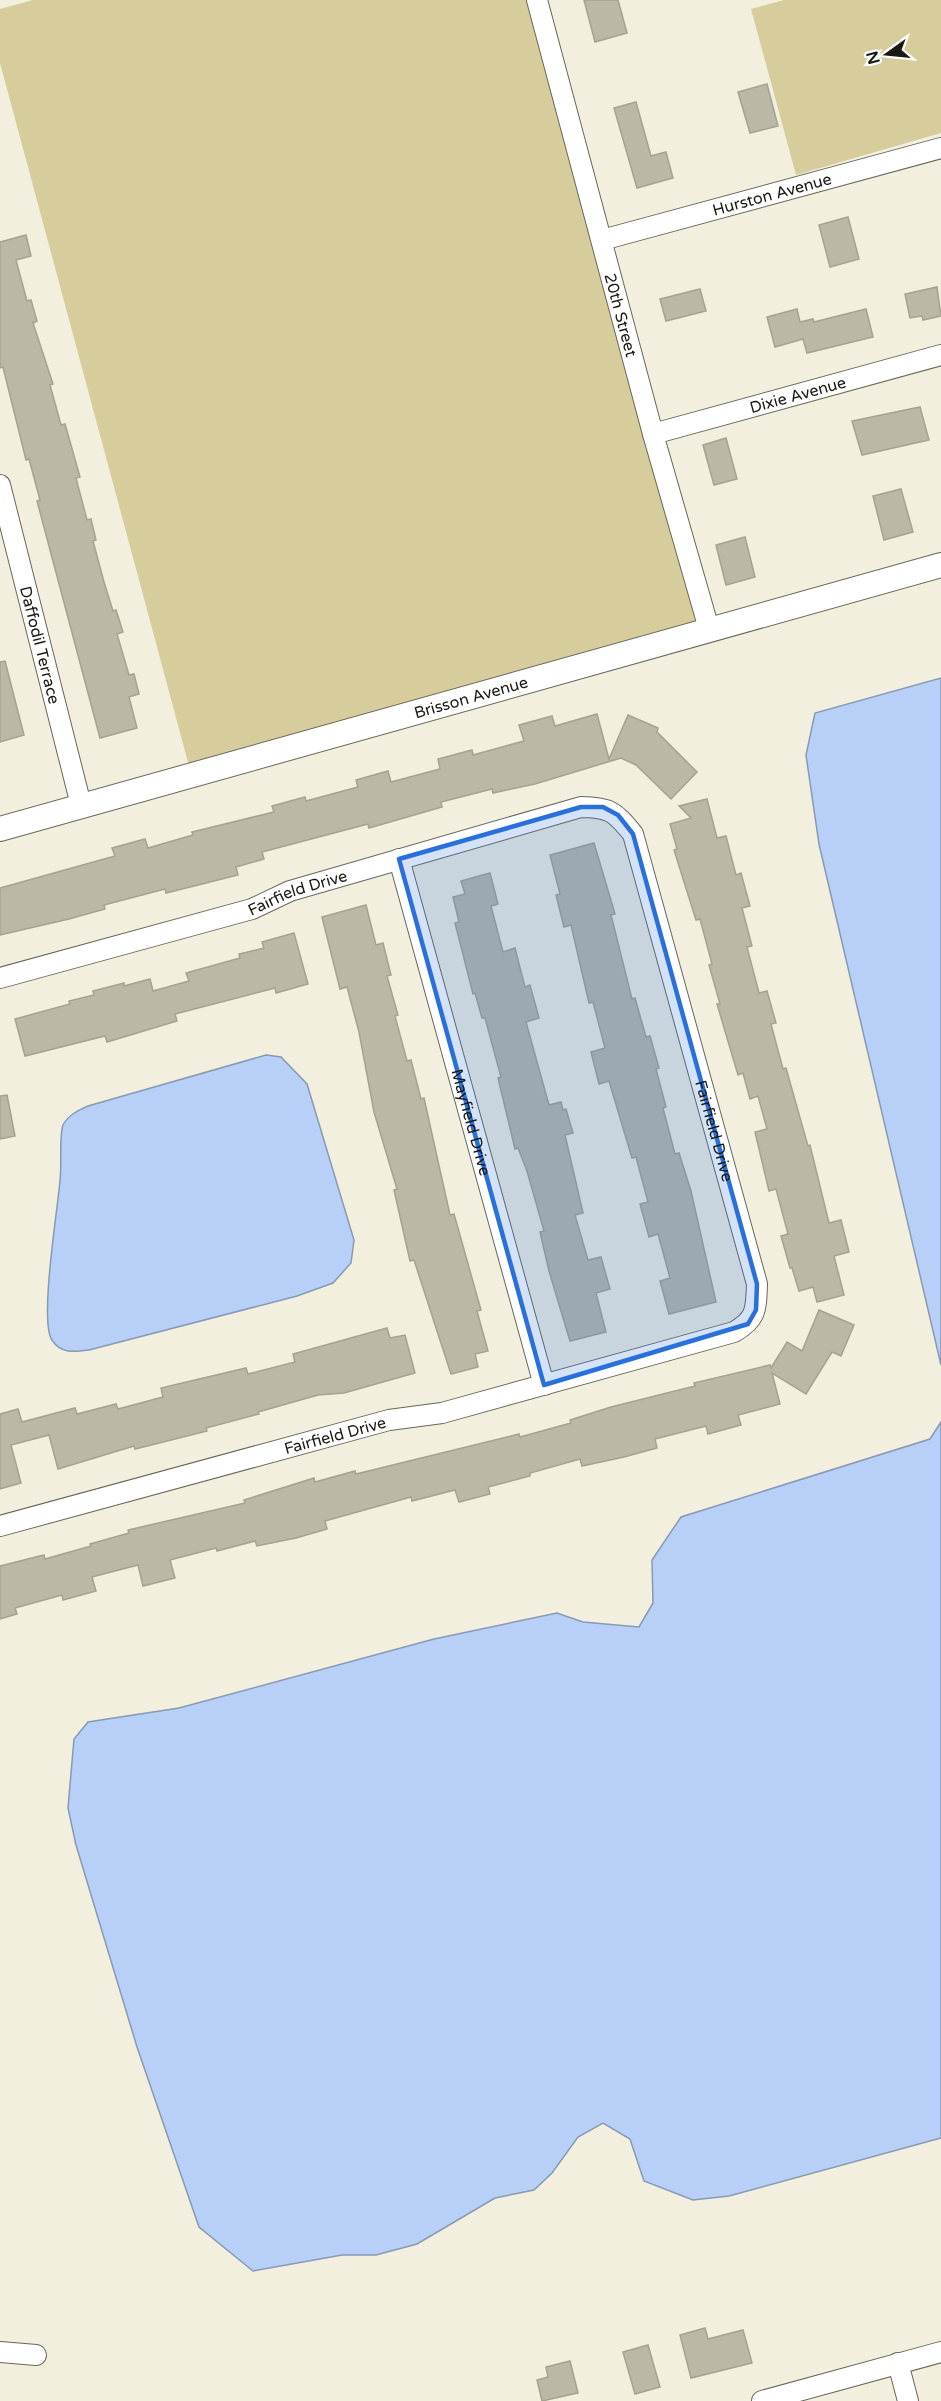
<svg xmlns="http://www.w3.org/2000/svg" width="941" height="2401" font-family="'Varela Round',sans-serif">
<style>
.green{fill:#d7cd9c}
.water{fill:#b8d0f7;stroke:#8899b2;stroke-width:1.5}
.building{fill:#bbb8a8;stroke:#a5a292;stroke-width:1.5}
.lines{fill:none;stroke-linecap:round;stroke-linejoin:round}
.minor-casing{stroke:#696759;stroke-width:22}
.tertiary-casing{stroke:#696759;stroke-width:26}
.minor{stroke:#fff;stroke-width:20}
.tertiary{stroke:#fff;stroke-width:24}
.marked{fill:#2a70dc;fill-opacity:0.2;stroke:#2a70dc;stroke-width:4.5;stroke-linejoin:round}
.labels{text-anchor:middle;stroke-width:5;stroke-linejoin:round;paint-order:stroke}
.street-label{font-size:16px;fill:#191812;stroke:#fff}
</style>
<rect width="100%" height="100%" fill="#f2efdf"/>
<!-- green -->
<g class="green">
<path d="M33,0H526L641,428L697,623L189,766L0,63V9Z"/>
<path d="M784,0H941V133L796,175L751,9Z"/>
</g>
<!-- water -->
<g class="water">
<path d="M941,678V1365L819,844L806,755L815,713Z"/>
<path d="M266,1055L281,1057L307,1084L354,1240L351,1263L333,1283L297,1296L89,1350C74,1352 61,1354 52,1340C39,1321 58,1208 60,1180C62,1166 59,1135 63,1125C68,1115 79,1110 88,1106Z"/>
<path d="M941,1422V2138L729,2196L693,2200L644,2181L630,2139L603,2123L578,2137L552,2173L534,2190L495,2198L417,2244L376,2255H342L253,2271L199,2227L137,2047L76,1845L68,1808L74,1739L88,1722L179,1708L434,1639L557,1613L583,1622L639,1627L653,1603L652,1560L681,1517L930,1439Z"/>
</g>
<!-- building -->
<g class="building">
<path d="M584,0H618L627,33L595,42Z"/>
<path d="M767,84L778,126L750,133L738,92Z"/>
<path d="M636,102L651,156L666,152L673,178L637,188L614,108Z"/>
<path d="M848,217L859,259L830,267L819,225Z"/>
<path d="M26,235L31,256L16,260L27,301L31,300L37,321L33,323L53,384L50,385L61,425L65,424L80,477L76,478L87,520L91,519L96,540L93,541L104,582L113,611L116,610L123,632L117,634L129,675L134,674L139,694L129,697L137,728L100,738L37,501L40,500L29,459L26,460L3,367L0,368V242Z"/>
<path d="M937,287L941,316L923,320L922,316L910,318L905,294Z"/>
<path d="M700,289L706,311L666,321L660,299Z"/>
<path d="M797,309L800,322L813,319L814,322L866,309L873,337L807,353L803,339L775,347L767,317Z"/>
<path d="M920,407L929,440L862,455L852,421Z"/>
<path d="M726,438L737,479L714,485L703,445Z"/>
<path d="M901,489L913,532L884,540L873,496Z"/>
<path d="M745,537L755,577L726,585L716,545Z"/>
<path d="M5,661L24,735L0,742V662Z"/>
<path d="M597,714L609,759L628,715L658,728L657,732L697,772L671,799L636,765L621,758L535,784L493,793L492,789L441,802L442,807L369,828L368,824L262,852L264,859L236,867L238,875L166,893L165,889L104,905L105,909L69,919L0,935V888L115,856L112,848L145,839L148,848L193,835L192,832L274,812L272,806L305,797L306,801L358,787L356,780L388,771L391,782L440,769L438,759L472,750L473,755L524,741L519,725L552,716L555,726Z"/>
<path d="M707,799L717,838L726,836L736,875L741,873L750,906L742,908L752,946L747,947L759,993L767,991L776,1023L771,1024L783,1069L786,1068L808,1146L810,1145L829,1223L841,1220L849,1252L834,1256L844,1295L817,1302L813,1287L799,1291L792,1268H790L781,1236L788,1234L776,1189L769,1191L755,1132L767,1129L758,1096L750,1099L743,1073L738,1075L717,1004H720L709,965L712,964L700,919L696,920L674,850L677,849L670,824L691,818L679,806Z"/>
<path d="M594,843L615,914L611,915L632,999L635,998L646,1037L650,1036L659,1068L656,1069L666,1107L663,1108L675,1154L679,1153L691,1191L716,1302L669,1314L660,1281L670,1278L658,1234L649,1237L640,1204L648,1202L636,1157L632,1158L609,1081L599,1084L591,1052L605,1048L593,1002L589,1003L571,925L564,927L556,895L560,894L550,855Z"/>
<path d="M490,873L498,904L491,906L503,952L515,948L525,987L530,985L539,1018L526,1022L549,1105L561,1102L563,1110L566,1109L573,1133L565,1135L583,1213L575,1215L588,1260L601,1257L610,1289L596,1293L606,1332L570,1341L549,1271L540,1232L544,1231L527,1171L518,1148L515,1149L498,1078L501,1077L485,1018H482L475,993L473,994L455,923L459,922L453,897L465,894L461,881Z"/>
<path d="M366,905L376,945L383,943L391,975L387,976L398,1015L395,1016L407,1061L411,1060L421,1099L424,1098L450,1215L454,1214L481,1310L477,1311L488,1351L475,1354L478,1367L451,1374L414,1260L410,1261L394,1190L397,1189L374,1112L359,1032L347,987L340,989L322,917Z"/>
<path d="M294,933L308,984L276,993L275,988L175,1014L177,1021L107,1042L105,1036L25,1056L15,1019L70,1004L69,1001L94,995L93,991L124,983V986L150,979L153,991L189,981L186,973L240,958L239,954L264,948L262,942Z"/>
<path d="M7,1095L15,1136L0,1139V1096Z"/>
<path d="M819,1310L854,1325L841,1356L832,1352L806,1394L772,1373L780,1404L738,1415L741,1425L708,1434L706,1426L655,1439L657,1448L624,1457L582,1466L580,1459L530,1473V1476L488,1487L490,1494L459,1502L455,1490L412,1501L411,1497L325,1521L327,1529L296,1538L257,1546L255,1541L217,1551L216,1548L170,1560L175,1578L143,1586L138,1565L92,1577L96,1591L63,1600L62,1595L15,1608L17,1614L0,1619V1566L44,1555L45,1559L91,1546L90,1544L129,1533L128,1530L245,1503L244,1500L314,1478L315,1482L355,1471L356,1474L519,1434L520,1437L571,1423L570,1420L611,1407L695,1386L694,1383L770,1365L771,1368L787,1342L802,1351Z"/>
<path d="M387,1328L390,1338L405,1335L415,1373L344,1393L318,1395L258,1412L259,1414L206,1428L207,1431L135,1449L134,1446L58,1469L49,1435L11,1445L21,1483L0,1489V1414L18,1409L22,1422L75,1408L77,1414L116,1404L118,1409L163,1397L161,1388L246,1368L248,1374L295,1362L293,1354Z"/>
<path d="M705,2328L708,2339L743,2330L752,2363L691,2378L680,2335Z"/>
<path d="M648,2345L660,2387L635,2394L623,2352Z"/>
<path d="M570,2361L578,2393L542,2401L537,2380L548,2377L546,2367Z"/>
</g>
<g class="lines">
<defs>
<g id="minor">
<path id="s1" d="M537,0L653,434L709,629"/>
<path id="s2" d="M602,240L941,148"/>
<path id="s3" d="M653,434L941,355"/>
<path id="s4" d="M0,485L81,805"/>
<path id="s5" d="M399,859L544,1385"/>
<path id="s6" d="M0,978L252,909L290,891L581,807C610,807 615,812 633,834L757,1284C756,1309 757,1319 734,1332L442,1413L389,1420L0,1526"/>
<path d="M0,2352L36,2355"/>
<path d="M898,2363L908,2401"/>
<path d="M762,2401L941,2352"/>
</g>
<g id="tertiary">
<path id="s7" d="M0,829L941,565"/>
</g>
</defs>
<!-- minor casing -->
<use href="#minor" class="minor-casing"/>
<!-- tertiary casing -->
<use href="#tertiary" class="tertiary-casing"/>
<!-- minor -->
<use href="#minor" class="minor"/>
<!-- tertiary -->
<use href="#tertiary" class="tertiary"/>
</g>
<!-- marked area -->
<path class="marked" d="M581,807H603L618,815L633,834L757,1284L756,1310L748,1324L544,1385L399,859Z"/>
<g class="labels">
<!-- street labels -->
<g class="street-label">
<text dy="6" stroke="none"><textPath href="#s2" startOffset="176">Hurston Avenue</textPath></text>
<text dy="6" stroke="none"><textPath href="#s1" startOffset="326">20th Street</textPath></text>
<text dy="6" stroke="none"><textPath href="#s3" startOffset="150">Dixie Avenue</textPath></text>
<text dy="6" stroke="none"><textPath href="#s4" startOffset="165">Daffodil Terrace</textPath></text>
<text dy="6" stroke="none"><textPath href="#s7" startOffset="489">Brisson Avenue</textPath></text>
<text dy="6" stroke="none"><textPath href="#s6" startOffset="310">Fairfield Drive</textPath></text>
<text dy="6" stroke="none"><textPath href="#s5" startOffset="273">Mayfield Drive</textPath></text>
<text dy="6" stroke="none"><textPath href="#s6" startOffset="976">Fairfield Drive</textPath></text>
<text transform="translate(335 1435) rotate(-15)" y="6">Fairfield Drive</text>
</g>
</g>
<!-- north arrow -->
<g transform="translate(887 54) rotate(255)" stroke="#ffffff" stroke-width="4.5" paint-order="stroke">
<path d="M0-4.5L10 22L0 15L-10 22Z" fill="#191812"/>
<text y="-9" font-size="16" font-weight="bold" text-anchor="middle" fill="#191812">N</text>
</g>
</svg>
